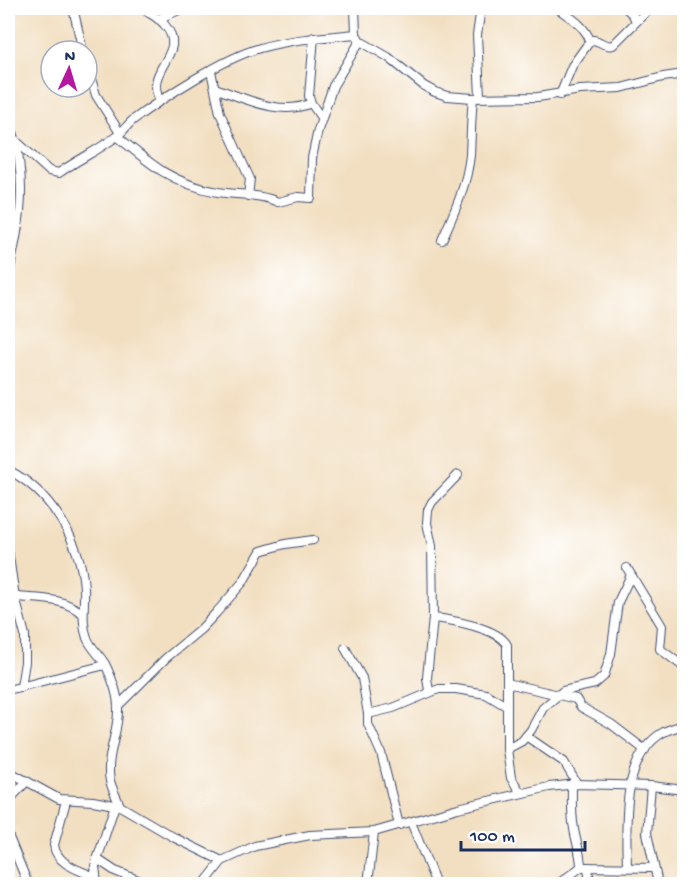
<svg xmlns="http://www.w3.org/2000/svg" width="692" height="892" font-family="'Gochi Hand',sans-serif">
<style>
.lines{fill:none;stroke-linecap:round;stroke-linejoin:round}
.minor-casing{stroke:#3b496d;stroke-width:10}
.minor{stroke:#fff;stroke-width:8}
</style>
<rect width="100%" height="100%" fill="#fff"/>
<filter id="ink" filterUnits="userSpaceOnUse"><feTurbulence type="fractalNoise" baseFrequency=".0167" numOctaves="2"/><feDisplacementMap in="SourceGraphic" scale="12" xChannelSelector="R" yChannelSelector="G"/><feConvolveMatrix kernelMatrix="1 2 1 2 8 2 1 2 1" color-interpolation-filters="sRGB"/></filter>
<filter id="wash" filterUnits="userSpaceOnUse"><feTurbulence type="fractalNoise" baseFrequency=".008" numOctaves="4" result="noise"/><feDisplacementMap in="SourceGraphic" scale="24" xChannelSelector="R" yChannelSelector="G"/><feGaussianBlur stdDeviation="1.35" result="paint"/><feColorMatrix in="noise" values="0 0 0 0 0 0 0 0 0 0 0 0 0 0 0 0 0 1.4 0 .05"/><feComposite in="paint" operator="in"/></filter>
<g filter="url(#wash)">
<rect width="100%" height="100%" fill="#f2dfc1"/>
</g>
<g filter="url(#ink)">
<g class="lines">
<defs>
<g id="minor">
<path d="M73,8L83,51"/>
<path d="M141,8C148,13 158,17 164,24C191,54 142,68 160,101"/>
<path d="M355,8L356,34L360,41L388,57L424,86L435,92L447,96L473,98L538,97L580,90L621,88L663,77L684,74"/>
<path d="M557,8C571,18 583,24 590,40"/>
<path d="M626,8L633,15L636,21"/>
<path d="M158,19L184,8"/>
<path d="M314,37L309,96L311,103L322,119"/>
<path d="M87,66L96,95L120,133"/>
<path d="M211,71L220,113L250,179L248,196"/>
<path d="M215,88C244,98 281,117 311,103"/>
<path d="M560,95L572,66L590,41C598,37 603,48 613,45L650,8"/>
<path d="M480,96L477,35L481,8"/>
<path d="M8,124C16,135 17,147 19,160C25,205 17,233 8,277"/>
<path d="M117,136C151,165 173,184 218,192C238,195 260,194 278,202L298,197L311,198L312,158L318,130L333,86L360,41"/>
<path d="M16,141L49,171L59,173C77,160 99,150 117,136C123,132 127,125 133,120C164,97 224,58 260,48C291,39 324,37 356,34"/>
<path d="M442,240C454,213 467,185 470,155C471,136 471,117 473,98"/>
<path d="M8,338V360"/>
<path d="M8,470C50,491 81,541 84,588C85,605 81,621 87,638C91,648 100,655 105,664C111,676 118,694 118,708C119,733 105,756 110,781C112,789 117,798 120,806"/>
<path d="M8,550L15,597L25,635V662L21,687"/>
<path d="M627,568L662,626L660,649L684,667"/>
<path d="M8,596C37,600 57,595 82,613"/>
<path d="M433,618C452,620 498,628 507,645V749L511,778L521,793"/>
<path d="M345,648L362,678L368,714V724L381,753L399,825"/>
<path d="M507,683L576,699L581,707L611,724L645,750"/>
<path d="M8,690L105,665"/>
<path d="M429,691L427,678L433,618L432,546L427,523L428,510L432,502L458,475"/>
<path d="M118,706L166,658L201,629L216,613L243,582L261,551L285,544L313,540"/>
<path d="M368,714L393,708L439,689H456L486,694L506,706"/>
<path d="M526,736L564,762L577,784"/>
<path d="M507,749L522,741L531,730L543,708L563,691L595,684L604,676L611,654L618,602L631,575"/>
<path d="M8,771L59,799L93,801L120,806L175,838L222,861"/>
<path d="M651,786L647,833L658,884"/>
<path d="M8,801L27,781"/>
<path d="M66,801L54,845C56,864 79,870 95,877"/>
<path d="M411,822L436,884"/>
<path d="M8,835L28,884"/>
<path d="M97,859L115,871L148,884"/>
<path d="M581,867L654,868"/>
<path d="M588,867L590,884"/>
<path d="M627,867C626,825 621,758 662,733C669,729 677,727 684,725"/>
<path d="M97,884L95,866L115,805"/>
<path d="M204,884L222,861L255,846L310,835L374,832L458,808L549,787L577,784L651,786L684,790"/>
<path d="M368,884L374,832"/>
<path d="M558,884L581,867C581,854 576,842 574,829C571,814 572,799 572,784"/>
</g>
</defs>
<!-- minor casing -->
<use href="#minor" class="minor-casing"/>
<!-- minor -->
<use href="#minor" class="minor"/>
</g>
</g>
<!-- margin -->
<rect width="692" height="892" fill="none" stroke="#fff" stroke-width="30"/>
<!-- north arrow -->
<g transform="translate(69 69) rotate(4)"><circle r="28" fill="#ffffff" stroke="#a4acbf" stroke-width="1.5"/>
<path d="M0-4.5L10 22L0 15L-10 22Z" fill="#b5179e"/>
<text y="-9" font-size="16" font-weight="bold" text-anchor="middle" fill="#1b2f5e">N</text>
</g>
<!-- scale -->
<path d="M461 841v9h124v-9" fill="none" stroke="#1b2f5e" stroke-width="3"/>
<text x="470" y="841" font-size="18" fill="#1b2f5e" stroke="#ffffff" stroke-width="4.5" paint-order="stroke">100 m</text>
</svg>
